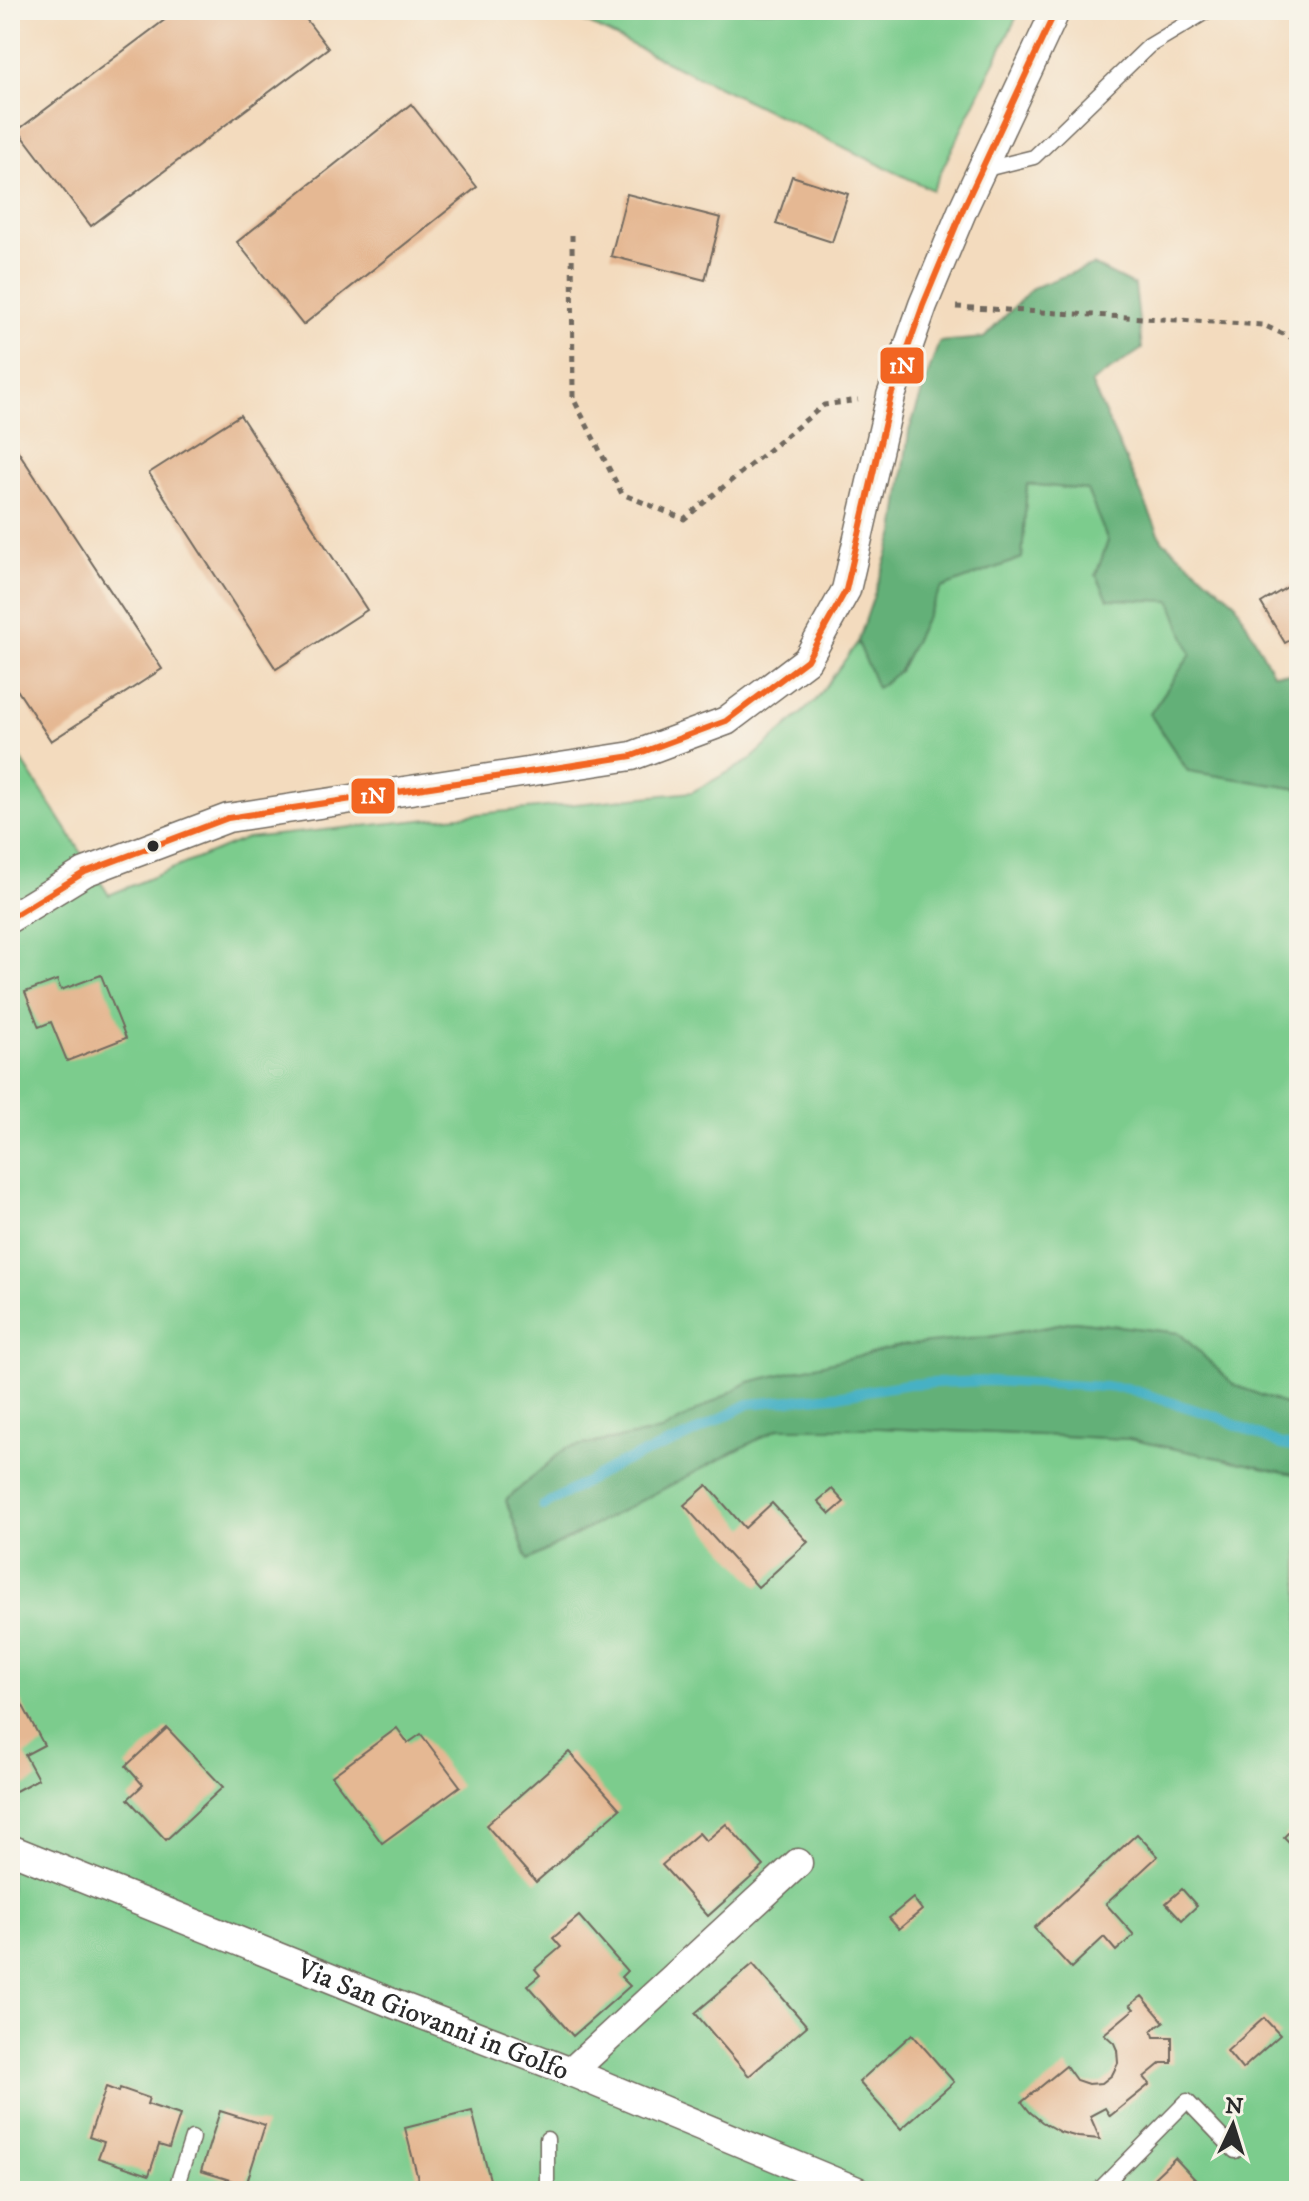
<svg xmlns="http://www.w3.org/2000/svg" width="1309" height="2201" font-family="'IM FELL DW Pica',serif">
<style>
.green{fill:#7bcc8d;stroke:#537c5c;stroke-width:2}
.forest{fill:#64b078;stroke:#486e52;stroke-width:2}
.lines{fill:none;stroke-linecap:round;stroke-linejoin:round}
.stream{stroke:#46b1c4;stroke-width:10}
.building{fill:#e5b893}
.lane-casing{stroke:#71695e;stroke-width:17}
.street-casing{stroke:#71695e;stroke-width:31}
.path{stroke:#71695e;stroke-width:5;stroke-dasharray:6 6;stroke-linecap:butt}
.lane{stroke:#fff;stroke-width:14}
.street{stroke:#fff;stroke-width:28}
.bus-1-casing{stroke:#f7f3e8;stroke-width:12}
.bus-1{stroke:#f26522;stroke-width:6}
.bus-dot{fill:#2b2b2b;stroke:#f7f3e8;stroke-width:3}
.labels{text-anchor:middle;stroke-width:8;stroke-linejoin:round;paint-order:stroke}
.street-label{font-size:28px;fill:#2b2b2b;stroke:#f7f3e8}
.line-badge{stroke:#f7f3e8;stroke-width:3}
.badge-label{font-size:22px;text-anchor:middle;font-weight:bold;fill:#fff}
</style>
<rect width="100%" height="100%" fill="#f7f3e8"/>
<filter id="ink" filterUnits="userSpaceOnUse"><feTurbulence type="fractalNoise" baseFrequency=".0125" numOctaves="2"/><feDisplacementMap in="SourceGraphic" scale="16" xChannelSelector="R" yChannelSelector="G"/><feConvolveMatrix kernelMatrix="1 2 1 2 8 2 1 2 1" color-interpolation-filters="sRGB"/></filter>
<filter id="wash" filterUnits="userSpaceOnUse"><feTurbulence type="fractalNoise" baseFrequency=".006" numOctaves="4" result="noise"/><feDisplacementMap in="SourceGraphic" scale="32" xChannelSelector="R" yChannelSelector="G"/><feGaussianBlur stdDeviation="1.8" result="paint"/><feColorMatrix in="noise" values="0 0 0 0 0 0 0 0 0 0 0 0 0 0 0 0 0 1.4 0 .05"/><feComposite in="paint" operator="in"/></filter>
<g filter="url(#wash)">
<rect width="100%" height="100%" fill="#f3dbbe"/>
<!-- green -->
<g class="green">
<path d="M560,10H1020L932,190Z"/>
<path d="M1027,484L1088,490L1108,541L1096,575L1172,601L1191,654L1150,714L1187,770L1299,789V1410L1234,1385L1179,1333L1074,1321L749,1382L661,1431L566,1448L506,1501L528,1560L779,1428H879L1129,1439L1299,1475V2191H10V742L109,895L247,838L692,792L749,761L815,701L858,642L877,687L899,671L941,588L1022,558Z"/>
</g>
<!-- forest -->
<g class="forest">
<path d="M1093,265L1135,286L1142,349L1091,383L1162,540L1235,602L1273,673L1299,675V789L1188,771L1150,714L1191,654L1171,601L1108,599L1096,575L1108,541L1087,490L1027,484L1022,558L941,588L899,671L877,688L858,642L895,533L909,431L939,342L984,338L1032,288Z"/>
<path d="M1074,1321L1179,1333L1234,1385L1299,1410V1475L1129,1439L879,1428H779L528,1560L506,1500L566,1448L661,1431L749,1382L899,1346L998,1336Z"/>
</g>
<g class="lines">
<!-- stream -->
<path class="stream" d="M543,1506L618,1464L686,1437L748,1404L843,1395L908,1384L989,1381L1126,1388L1218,1417L1281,1445L1299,1448"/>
</g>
<g id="blocks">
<!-- building -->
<g class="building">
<path d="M178,10H299L328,48L91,226L18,130Z"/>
<path d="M411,104L477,187L303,325L237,242Z"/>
<path d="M792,176L848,194L832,242L776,224Z"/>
<path d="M627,194L721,218L705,280L611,256Z"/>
<path d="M240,415L367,610L276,669L149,473Z"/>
<path d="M14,445L162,669L51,741L10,679V447Z"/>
<path d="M1299,580V635L1285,643L1261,603Z"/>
<path d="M101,975L126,1038L67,1061L51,1022L39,1027L25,992L57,980L61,990Z"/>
<path d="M707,1485L745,1528L772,1503L808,1542L758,1587L684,1505Z"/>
<path d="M832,1489L844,1502L830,1514L818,1501Z"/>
<path d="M15,1691L44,1745L25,1755L38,1779L10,1794V1694Z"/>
<path d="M167,1728L223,1787L166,1840L128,1799L143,1785L126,1766Z"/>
<path d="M397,1728L408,1743L421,1734L460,1786L382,1843L332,1776Z"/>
<path d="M569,1752L620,1809L536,1882L486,1825Z"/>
<path d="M1299,1822V1852L1284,1837Z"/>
<path d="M726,1824L764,1866L708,1916L662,1865L699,1833L706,1841Z"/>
<path d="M1137,1834L1158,1856L1106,1904L1134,1935L1116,1951L1104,1937L1071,1968L1034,1928Z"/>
<path d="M1182,1889L1197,1906L1182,1920L1166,1903Z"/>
<path d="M913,1898L922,1910L899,1929L889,1918Z"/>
<path d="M579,1916L627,1971L621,1977L630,1986L573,2036L528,1985L540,1975L535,1969L561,1947L553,1938Z"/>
<path d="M753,1964L807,2026L749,2076L695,2013Z"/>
<path d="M1142,1996L1164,2022L1152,2030L1154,2037H1172V2063H1161L1144,2077L1150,2084L1110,2116L1105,2108L1090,2116L1100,2139L1078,2137L1060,2132L1042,2122L1030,2112L1022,2102L1066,2066L1076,2080L1088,2084L1102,2083L1112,2075L1118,2063L1117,2050L1114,2043L1104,2034L1134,2009L1130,2005Z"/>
<path d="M1264,2018L1280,2035L1242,2069L1227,2051Z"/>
<path d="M912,2034L954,2082L901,2129L859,2082Z"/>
<path d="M106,2087L119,2092L120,2088L149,2098L147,2104L180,2115L169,2148L159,2145L149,2175L98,2158L104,2142L89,2137Z"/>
<path d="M220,2111L265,2125L246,2185L201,2171Z"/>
<path d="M472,2111L493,2191H421L405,2128Z"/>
<path d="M1175,2158L1206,2191H1140Z"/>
</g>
</g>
</g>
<g filter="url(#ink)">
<use href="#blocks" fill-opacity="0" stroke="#71695e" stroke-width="2"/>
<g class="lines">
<defs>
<g id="lane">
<path d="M982,170L1034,157L1149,46L1209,10"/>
<path d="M547,2139V2191"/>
<path d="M175,2191L192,2138"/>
<path d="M1098,2191L1187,2101L1235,2151"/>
</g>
<g id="street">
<path d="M10,918L85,872L228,818L632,756L726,721L807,660L846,590L891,396L923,305L963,209L1056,10"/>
<path id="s1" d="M10,1849L392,2003L571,2072L857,2191"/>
<path d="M571,2072L798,1863"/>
</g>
</defs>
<!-- lane casing -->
<use href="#lane" class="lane-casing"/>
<!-- street casing -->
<use href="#street" class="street-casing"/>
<!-- path -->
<g class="path">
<path d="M572,235L573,398L622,494L684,519L824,405L858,400"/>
<path d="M956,307L1263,325L1299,341"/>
</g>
<!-- lane -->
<use href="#lane" class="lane"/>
<!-- street -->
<use href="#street" class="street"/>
<defs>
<path id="bus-1" d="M10,918L85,872L228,818L632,756L726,721L807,660L846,590L891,396L923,305L963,209L1056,10"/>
</defs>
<!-- bus-1 casing -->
<use href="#bus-1" class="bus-1-casing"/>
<!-- bus-1 -->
<use href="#bus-1" class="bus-1"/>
</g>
</g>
<!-- markers -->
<circle class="bus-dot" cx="153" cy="846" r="7"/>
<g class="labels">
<!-- street labels -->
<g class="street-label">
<text dy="10" stroke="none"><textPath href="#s1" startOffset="456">Via San Giovanni in Golfo</textPath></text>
</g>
</g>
<g class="line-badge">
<rect x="879" y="346" width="46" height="39" rx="8" fill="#f26522"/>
<rect x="350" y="777" width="46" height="38" rx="8" fill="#f26522"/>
</g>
<g class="badge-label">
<text x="902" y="373">1N</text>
<text x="373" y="803">1N</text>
</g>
<!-- margin -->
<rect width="1309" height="2201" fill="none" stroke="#f7f3e8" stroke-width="40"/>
<!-- north arrow -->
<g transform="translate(1233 2125) rotate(4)" stroke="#f7f3e8" stroke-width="6" paint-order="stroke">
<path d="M0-6L14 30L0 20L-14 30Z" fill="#2b2b2b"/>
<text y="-12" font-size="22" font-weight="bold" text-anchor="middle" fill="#2b2b2b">N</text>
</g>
</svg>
